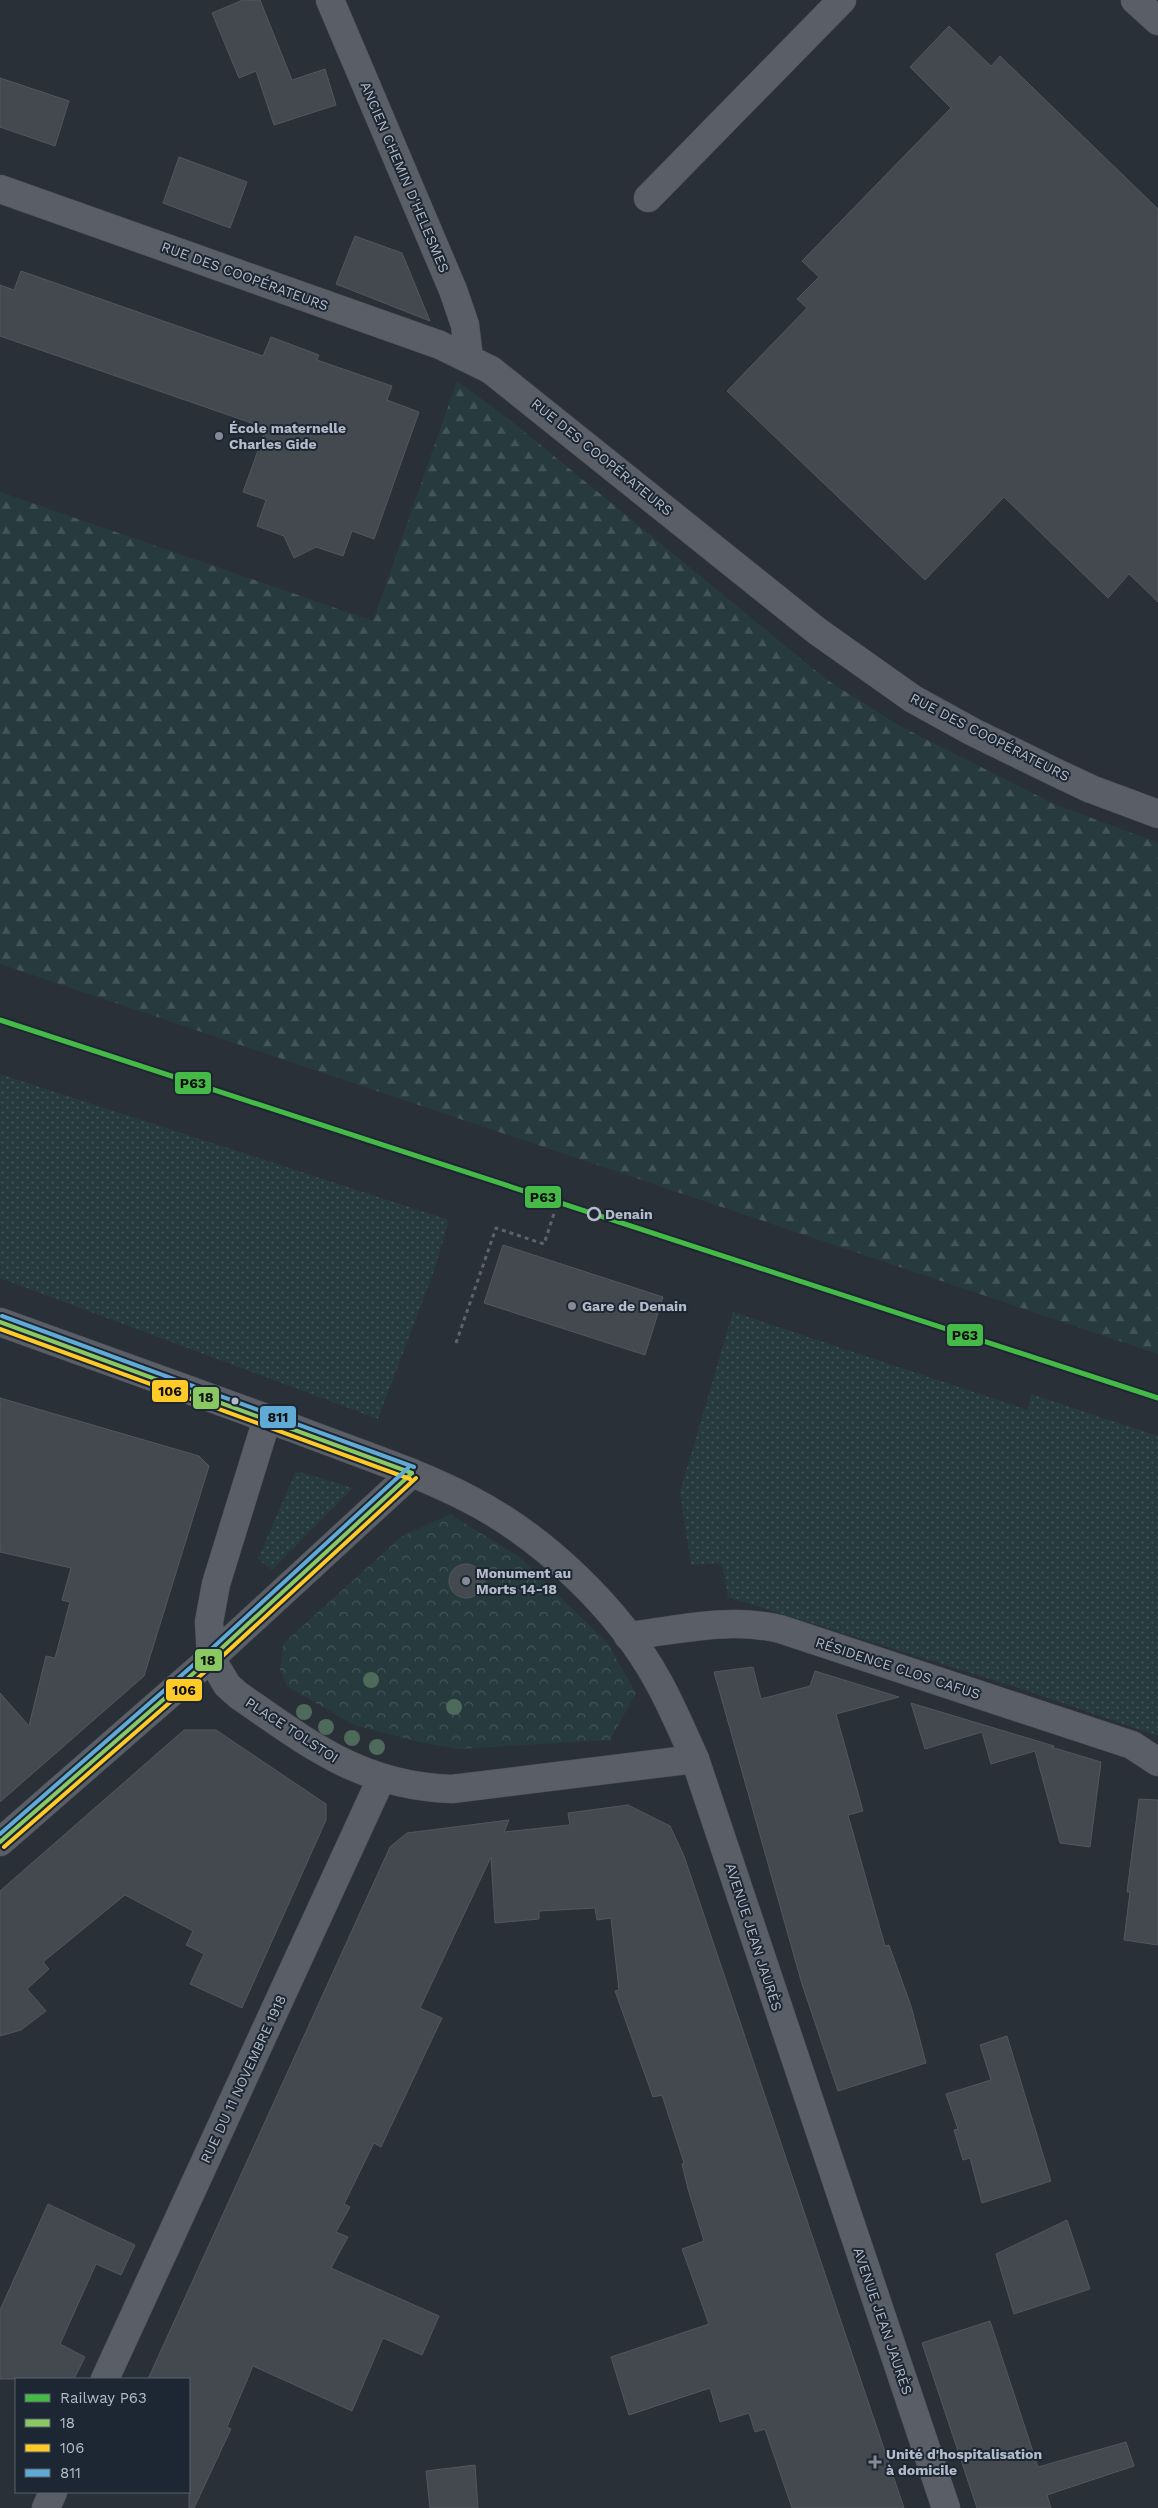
<svg xmlns="http://www.w3.org/2000/svg" width="1158" height="2508" font-family="'Work Sans',sans-serif">
<style>
.grass{fill:url(#grass-dots)}
.forest{fill:url(#forest-firs)}
.park{fill:url(#park-crowns)}
.building{fill:#444950;stroke:#52575f}
.lines{fill:none;stroke-linecap:round;stroke-linejoin:round}
.minor-casing{stroke:#484c53;stroke-width:29}
.path{stroke:#5d636a;stroke-width:3;stroke-dasharray:4 4;stroke-linecap:butt}
.minor{stroke:#5a5e66;stroke-width:28}
.bus-1-casing{stroke:#1d2633;stroke-width:8}
.bus-2-casing{stroke:#1d2633;stroke-width:8}
.bus-3-casing{stroke:#1d2633;stroke-width:8}
.bus-1{stroke:#8ac864;stroke-width:4}
.bus-2{stroke:#feca28;stroke-width:4}
.bus-3{stroke:#60abd5;stroke-width:4}
.rail-1-casing{stroke:#1d2633;stroke-width:9}
.rail-1{stroke:#46ba46;stroke-width:5}
.tree{fill:#4e6a5a}
.poi-dot{fill:#848b96;stroke:#1d2633;stroke-width:2}
.stop-dot{fill:#1d2633;stroke:#b4bcc9;stroke-width:2.5}
.bus-dot{fill:#b4bcc9;stroke:#1d2633;stroke-width:2}
.labels{text-anchor:middle;stroke-width:4;stroke-linejoin:round;paint-order:stroke}
.street-label{font-size:14px;fill:#b4bcc9;stroke:#1d2633}
.poi-label{font-size:14px;font-weight:bold;fill:#b4bcc9;stroke:#1d2633;text-anchor:start}
.stop-label{font-size:14px;font-weight:bold;fill:#b4bcc9;stroke:#1d2633;text-anchor:start}
.line-badge{stroke:#1d2633;stroke-width:2}
.pale-badge-label{font-size:14px;text-anchor:middle;font-weight:bold;fill:#111}
</style>
<defs>
<pattern id="grass-dots" width="8" height="8" patternUnits="userSpaceOnUse" patternTransform="scale(1.25)"><rect width="8" height="8" fill="#273a3e"/><path d="M2 2h.1M6 6h.1" fill="none" stroke="#445559" stroke-width="1.8" stroke-linecap="round"/></pattern>
<pattern id="forest-firs" width="22" height="20" patternUnits="userSpaceOnUse" patternTransform="scale(1.25)"><rect width="22" height="20" fill="#273a3e"/><path d="M5 1l3.5 6h-7zM16 11l3.5 6h-7z" fill="#445559"/></pattern>
<pattern id="park-crowns" width="20" height="18" patternUnits="userSpaceOnUse" patternTransform="scale(1.25)"><rect width="20" height="18" fill="#273a3e"/><path d="M2 6a3 3 0 1 1 6 0M12 15a3 3 0 1 1 6 0" fill="none" stroke="#445559"/></pattern>
</defs>
<rect width="100%" height="100%" fill="#2a3038"/>
<!-- grass -->
<g class="grass">
<path d="M0,1074L449,1220L434,1271L378,1419L0,1278Z"/>
<path d="M733,1312L1028,1410L1031,1394L1158,1436V1736L1019,1688L728,1597L722,1563L691,1565L680,1492Z"/>
<path d="M296,1471L353,1488L272,1570L258,1559Z"/>
</g>
<!-- forest -->
<path class="forest" d="M457,381L510,420L827,680L900,726L1054,804L1158,843V1354L0,964V492L373,621Z"/>
<!-- park -->
<path class="park" d="M450,1514L521,1558L608,1644L636,1693L610,1740L458,1749L419,1742L354,1725L287,1686L280,1670L283,1644L401,1537Z"/>
<!-- building -->
<g class="building">
<path d="M243,0H260L292,80L325,69L336,105L274,125L256,71L239,78L212,13Z"/>
<path d="M949,26L991,66L1000,56L1158,209V602L1129,574L1108,598L1004,497L925,580L727,391L807,308L797,299L819,277L802,261L951,108L910,67Z"/>
<path d="M0,78L69,101L55,146L0,127Z"/>
<path d="M179,157L247,182L230,228L163,203Z"/>
<path d="M355,236L402,253L430,321L336,284Z"/>
<path d="M21,271L263,356L271,337L319,355L317,360L392,386L387,400L419,412L374,539L352,531L343,556L316,547L294,558L284,536L257,526L266,500L243,492L266,428L0,336V285L14,290Z"/>
<path d="M503,1245L663,1297L645,1355L484,1303Z"/>
<path d="M0,1398L199,1456L209,1466L144,1676L0,1802V1693L29,1726L46,1656L55,1658L70,1602L62,1600L71,1568L0,1552Z"/>
<circle cx="466" cy="1581" r="17"/>
<path d="M753,1667L761,1699L810,1686L815,1671L899,1697L836,1714L863,1811L848,1815L885,1946L889,1945L911,2006L926,2063L838,2091L802,1984L714,1672Z"/>
<path d="M911,1703L1054,1746L1051,1747L1101,1762L1090,1847L1060,1843L1035,1751L991,1764L982,1732L925,1749Z"/>
<path d="M184,1730H216L326,1804V1820L242,2008L190,1984L204,1954L186,1945L193,1931L125,1895L43,1962L49,1969L27,1989L46,2011L21,2030L0,2036V1891Z"/>
<path d="M1139,1799L1158,1800V1945L1124,1940L1130,1892H1127Z"/>
<path d="M628,1805L670,1826L684,1856L904,2508H792L765,2429L755,2432L749,2413L720,2422L710,2388L629,2415L611,2357L709,2324L682,2249L704,2241L688,2189L682,2164L684,2163L662,2095L653,2097L615,1991L619,1990L611,1918L597,1920L595,1908L539,1911V1919L495,1923L491,1857L420,2008L442,2018L381,2147L374,2143L344,2204L350,2207L336,2232L348,2237L331,2268L439,2316L422,2355L383,2338L352,2411L253,2366L227,2427L231,2429L194,2508H189V2379H148L390,1847L407,1833L509,1820L504,1832L570,1825L568,1813Z"/>
<path d="M1007,2036L1051,2181L982,2203L970,2158L963,2160L954,2130L958,2129L946,2094L991,2080L980,2045Z"/>
<path d="M48,2204L135,2245L121,2275L96,2264L60,2344L85,2357L74,2379H0V2310Z"/>
<path d="M1067,2220L1090,2289L1014,2314L996,2254Z"/>
<path d="M990,2321L1038,2467L1126,2442L1134,2466L1047,2495L1051,2508H977L922,2343Z"/>
<path d="M475,2465L478,2508H430L426,2471Z"/>
</g>
<g class="lines">
<defs>
<g id="minor">
<path d="M330,0L453,290L465,325L469,358"/>
<path d="M1135,0L1158,21"/>
<path d="M0,189L440,345L491,370L817,631L913,699L973,732L1059,774L1091,789L1158,814"/>
<path d="M648,198L842,0"/>
<path d="M0,1322C99,1358 199,1393 298,1430C355,1452 415,1471 469,1499C543,1537 618,1608 658,1681C672,1706 683,1733 695,1759L946,2508"/>
<path d="M267,1419L216,1584L209,1622L211,1658L227,1685L238,1695C309,1744 361,1786 452,1789L695,1759"/>
<path d="M628,1636C678,1630 730,1617 780,1629L1132,1745L1158,1762"/>
<path d="M0,1842L211,1658L412,1473"/>
<path d="M105,2379L381,1779"/>
<path d="M46,2508L53,2492"/>
</g>
</defs>
<!-- minor casing -->
<use href="#minor" class="minor-casing"/>
<!-- path -->
<path class="path" d="M456,1343L496,1228L544,1244L561,1192"/>
<!-- minor -->
<use href="#minor" class="minor"/>
<defs>
<g id="bus-1">
<path d="M0,1322L412,1473"/>
<path d="M0,1842L211,1658L412,1473"/>
</g>
<g id="bus-2">
<path d="M0,1329L410,1479"/>
<path d="M4,1847L215,1663L416,1478"/>
</g>
<g id="bus-3">
<path d="M2,1316L414,1467"/>
<path d="M0,1834L207,1653L408,1468"/>
</g>
</defs>
<!-- bus-1 casing -->
<use href="#bus-1" class="bus-1-casing"/>
<!-- bus-2 casing -->
<use href="#bus-2" class="bus-2-casing"/>
<!-- bus-3 casing -->
<use href="#bus-3" class="bus-3-casing"/>
<!-- bus-1 -->
<use href="#bus-1" class="bus-1"/>
<!-- bus-2 -->
<use href="#bus-2" class="bus-2"/>
<!-- bus-3 -->
<use href="#bus-3" class="bus-3"/>
<defs>
<path id="rail-1" d="M0,1020L1158,1398"/>
</defs>
<!-- rail-1 casing -->
<use href="#rail-1" class="rail-1-casing"/>
<!-- rail-1 -->
<use href="#rail-1" class="rail-1"/>
</g>
<!-- trees -->
<g class="tree">
<circle cx="371" cy="1680" r="8"/>
<circle cx="454" cy="1707" r="8"/>
<circle cx="304" cy="1712" r="8"/>
<circle cx="326" cy="1727" r="8"/>
<circle cx="352" cy="1738" r="8"/>
<circle cx="377" cy="1747" r="8"/>
</g>
<!-- markers -->
<g class="poi-dot">
<circle cx="219" cy="436" r="5"/>
<circle cx="572" cy="1306" r="5"/>
<circle cx="466" cy="1581" r="5"/>
<path d="M872.5 2454.5h5v5h5v5h-5v5h-5v-5h-5v-5h5z"/>
</g>
<circle class="stop-dot" cx="594" cy="1214" r="6"/>
<circle class="bus-dot" cx="235" cy="1401" r="4.5"/>
<g class="labels">
<!-- street labels -->
<g class="street-label">
<text transform="translate(405 177) rotate(67)" y="5">ANCIEN CHEMIN D'HELESMES</text>
<text transform="translate(245 276) rotate(20)" y="5">RUE DES COOPÉRATEURS</text>
<text transform="translate(602 457) rotate(39)" y="5">RUE DES COOPÉRATEURS</text>
<text transform="translate(990 737) rotate(27)" y="5">RUE DES COOPÉRATEURS</text>
<text transform="translate(898 1668) rotate(18)" y="5">RÉSIDENCE CLOS CAFUS</text>
<text transform="translate(292 1730) rotate(33)" y="5">PLACE TOLSTOI</text>
<text transform="translate(754 1937) rotate(72)" y="5">AVENUE JEAN JAURÈS</text>
<text transform="translate(243 2079) rotate(-65)" y="5">RUE DU 11 NOVEMBRE 1918</text>
<text transform="translate(883 2321) rotate(71)" y="5">AVENUE JEAN JAURÈS</text>
</g>
<!-- poi labels -->
<g class="poi-label">
<text x="229" y="433">École maternelle<tspan x="229" dy="16">Charles Gide</tspan></text>
<text x="582" y="1311">Gare de Denain</text>
<text x="476" y="1578">Monument au<tspan x="476" dy="16">Morts 14-18</tspan></text>
<text x="886" y="2459">Unité d'hospitalisation<tspan x="886" dy="16">à domicile</tspan></text>
</g>
<!-- stop labels -->
<g class="stop-label">
<text x="605" y="1219">Denain</text>
</g>
</g>
<g class="line-badge">
<rect x="174" y="1071" width="38" height="24" rx="5" fill="#46ba46"/>
<rect x="524" y="1185" width="38" height="24" rx="5" fill="#46ba46"/>
<rect x="946" y="1323" width="38" height="24" rx="5" fill="#46ba46"/>
<rect x="151" y="1379" width="38" height="24" rx="5" fill="#feca28"/>
<rect x="192" y="1386" width="28" height="24" rx="5" fill="#8ac864"/>
<rect x="259" y="1405" width="38" height="24" rx="5" fill="#60abd5"/>
<rect x="194" y="1648" width="29" height="24" rx="5" fill="#8ac864"/>
<rect x="165" y="1678" width="38" height="24" rx="5" fill="#feca28"/>
</g>
<g class="pale-badge-label">
<text x="193" y="1088">P63</text>
<text x="543" y="1202">P63</text>
<text x="965" y="1340">P63</text>
<text x="170" y="1396">106</text>
<text x="206" y="1402">18</text>
<text x="278" y="1422">811</text>
<text x="208" y="1665">18</text>
<text x="184" y="1695">106</text>
</g>
<!-- legend -->
<rect x="15" y="2378" width="175" height="115" fill="#1d2633" stroke="#59626f"/>
<rect x="25" y="2394" width="25" height="8" fill="#46ba46" stroke="#59626f"/>
<text x="60" y="2403" font-size="15" fill="#b4bcc9">Railway P63</text>
<rect x="25" y="2419" width="25" height="8" fill="#8ac864" stroke="#59626f"/>
<text x="60" y="2428" font-size="15" fill="#b4bcc9">18</text>
<rect x="25" y="2444" width="25" height="8" fill="#feca28" stroke="#59626f"/>
<text x="60" y="2453" font-size="15" fill="#b4bcc9">106</text>
<rect x="25" y="2469" width="25" height="8" fill="#60abd5" stroke="#59626f"/>
<text x="60" y="2478" font-size="15" fill="#b4bcc9">811</text>
</svg>
